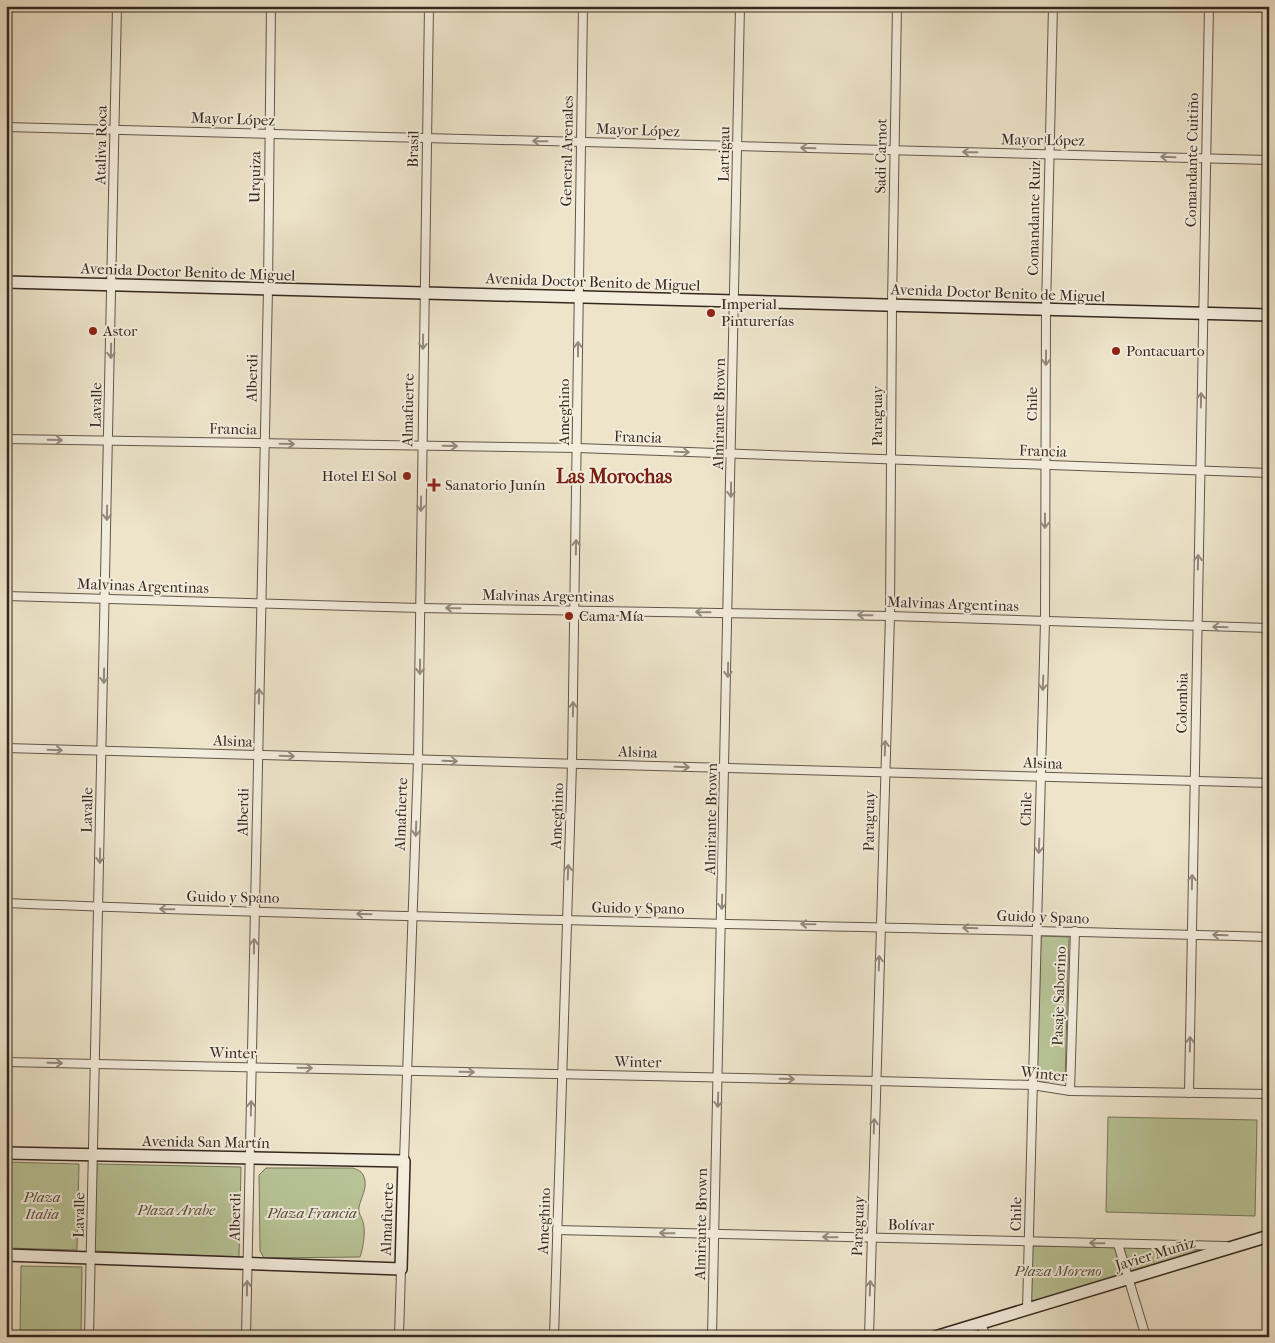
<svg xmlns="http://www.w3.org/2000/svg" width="1275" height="1343" font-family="'IM FELL French Canon',serif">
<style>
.green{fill:#b8c497;stroke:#76765b}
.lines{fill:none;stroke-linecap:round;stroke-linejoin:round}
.minor-casing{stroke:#63574a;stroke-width:10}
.secondary-casing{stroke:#35281f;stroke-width:14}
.minor{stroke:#f3eddd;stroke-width:8}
.secondary{stroke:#f3eddd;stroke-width:11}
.oneway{stroke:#948a7e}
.poi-dot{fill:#8f2418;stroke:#f3eddd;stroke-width:2}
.labels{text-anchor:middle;stroke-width:4;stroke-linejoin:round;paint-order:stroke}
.street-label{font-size:15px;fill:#35281f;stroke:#f3eddd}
.poi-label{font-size:15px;fill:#35281f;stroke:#f3eddd;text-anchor:start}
.park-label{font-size:15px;font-style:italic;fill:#564f3d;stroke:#f3eddd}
.district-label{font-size:20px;font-weight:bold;fill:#7a1f14;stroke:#f3eddd}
</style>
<rect width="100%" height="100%" fill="#ede4ca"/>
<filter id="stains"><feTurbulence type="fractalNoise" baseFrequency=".004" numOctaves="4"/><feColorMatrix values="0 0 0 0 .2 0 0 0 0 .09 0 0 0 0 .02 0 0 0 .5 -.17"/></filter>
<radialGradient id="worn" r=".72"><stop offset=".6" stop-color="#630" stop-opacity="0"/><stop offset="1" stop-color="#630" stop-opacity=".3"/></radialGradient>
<!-- green -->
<g class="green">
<path d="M1041,936L1069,937L1065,1081H1037Z"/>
<path d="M1108,1117L1257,1120L1255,1216L1106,1212Z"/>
<path d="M6,1162L79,1164L77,1250L6,1248Z"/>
<path d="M97,1164L241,1167L239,1257L94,1251Z"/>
<path d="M266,1168H353C358,1170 362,1171 364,1177C368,1188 361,1197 359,1207C358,1214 362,1217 363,1222C366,1231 363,1249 360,1257L264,1258L260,1251L259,1175Z"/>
<path d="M1032,1246L1116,1247L1125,1277L1030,1305Z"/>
<path d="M1122,1247L1215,1250L1130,1275Z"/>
<path d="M21,1266L82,1267L81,1337H20Z"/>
</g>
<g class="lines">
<defs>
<g id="minor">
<path d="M1219,6L1269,8"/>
<path d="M6,127L1269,160"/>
<path d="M6,439L578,448L1269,473"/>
<path d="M6,596L420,608L890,616L1269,628"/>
<path d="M6,748L1269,783"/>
<path d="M6,903C427,920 848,925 1269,937"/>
<path d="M6,1062L876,1081L1032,1085L1070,1091L1269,1094"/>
<path d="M1070,1091L1075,931"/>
<path d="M1189,1093L1209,6"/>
<path d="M404,1161L418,760L429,6"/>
<path d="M557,1230L1226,1246"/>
<path d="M1118,1244L1146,1337"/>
<path d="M1027,1309L1045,621L1046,309L1053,6"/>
<path d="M981,1323L986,1337"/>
<path d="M89,1337L117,6"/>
<path d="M246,1337L268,289L271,6"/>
<path d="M399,1337L401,1269"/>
<path d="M554,1337L572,764L583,6"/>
<path d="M712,1337L740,6"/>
<path d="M869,1337L890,616L892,305L897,6"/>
</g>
<g id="secondary">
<path d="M6,282L1269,315"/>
<path d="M6,1153L404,1161L401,1269L6,1255"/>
<path d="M935,1337L1269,1236"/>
</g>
</defs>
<!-- minor casing -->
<use href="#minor" class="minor-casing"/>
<!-- secondary casing -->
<use href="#secondary" class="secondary-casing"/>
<!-- minor -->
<use href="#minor" class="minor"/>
<!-- secondary -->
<use href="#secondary" class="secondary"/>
</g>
<!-- one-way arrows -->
<defs><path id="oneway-shaft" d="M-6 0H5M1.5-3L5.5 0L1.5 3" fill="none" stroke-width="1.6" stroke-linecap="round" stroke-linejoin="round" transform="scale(1.25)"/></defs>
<g class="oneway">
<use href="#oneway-shaft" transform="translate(540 141) rotate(-179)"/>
<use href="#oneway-shaft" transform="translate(808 148) rotate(-178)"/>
<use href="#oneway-shaft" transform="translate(970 152) rotate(-179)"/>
<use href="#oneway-shaft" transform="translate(1168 157) rotate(-178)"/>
<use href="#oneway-shaft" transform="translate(423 342) rotate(91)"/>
<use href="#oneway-shaft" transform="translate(578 349) rotate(-90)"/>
<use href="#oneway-shaft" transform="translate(111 351) rotate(91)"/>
<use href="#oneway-shaft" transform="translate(1046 358) rotate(90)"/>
<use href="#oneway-shaft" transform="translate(1201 400) rotate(-89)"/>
<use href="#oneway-shaft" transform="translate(55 440) rotate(1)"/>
<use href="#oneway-shaft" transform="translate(287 444) rotate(1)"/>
<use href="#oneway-shaft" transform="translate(450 446) rotate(1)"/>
<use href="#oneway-shaft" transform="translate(682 452) rotate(2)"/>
<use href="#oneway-shaft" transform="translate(731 490) rotate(91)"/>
<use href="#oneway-shaft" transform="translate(421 504) rotate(91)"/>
<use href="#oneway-shaft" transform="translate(107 513) rotate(91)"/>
<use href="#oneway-shaft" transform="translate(1045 521) rotate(90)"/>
<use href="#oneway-shaft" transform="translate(576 547) rotate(-89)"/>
<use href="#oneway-shaft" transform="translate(1198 562) rotate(-89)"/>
<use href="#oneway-shaft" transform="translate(453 608) rotate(-179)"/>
<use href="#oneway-shaft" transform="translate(703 612) rotate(-179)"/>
<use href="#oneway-shaft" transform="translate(865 615) rotate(-179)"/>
<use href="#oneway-shaft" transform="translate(1220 627) rotate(-178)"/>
<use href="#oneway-shaft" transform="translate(420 667) rotate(91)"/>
<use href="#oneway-shaft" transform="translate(728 670) rotate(91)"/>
<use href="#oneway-shaft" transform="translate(104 676) rotate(91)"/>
<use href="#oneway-shaft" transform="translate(1043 683) rotate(92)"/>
<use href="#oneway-shaft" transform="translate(259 696) rotate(-89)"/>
<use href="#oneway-shaft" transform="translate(573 709) rotate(-89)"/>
<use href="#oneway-shaft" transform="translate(885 748) rotate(-88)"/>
<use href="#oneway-shaft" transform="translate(55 750) rotate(2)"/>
<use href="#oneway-shaft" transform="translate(287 756) rotate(2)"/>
<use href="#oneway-shaft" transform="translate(450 761) rotate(2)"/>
<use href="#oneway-shaft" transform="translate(682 767) rotate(2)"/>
<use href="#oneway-shaft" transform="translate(416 829) rotate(92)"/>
<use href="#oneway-shaft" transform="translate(1039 846) rotate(92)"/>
<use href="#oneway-shaft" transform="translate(100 856) rotate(91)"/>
<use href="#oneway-shaft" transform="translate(568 872) rotate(-88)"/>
<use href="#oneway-shaft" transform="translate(1192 882) rotate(-89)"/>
<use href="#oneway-shaft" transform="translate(722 902) rotate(91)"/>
<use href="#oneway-shaft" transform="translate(167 909) rotate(-179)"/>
<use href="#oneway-shaft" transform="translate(364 914) rotate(-178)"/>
<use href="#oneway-shaft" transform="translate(808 924) rotate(-179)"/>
<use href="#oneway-shaft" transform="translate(970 928) rotate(-178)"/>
<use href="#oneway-shaft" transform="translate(1220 935) rotate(-178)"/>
<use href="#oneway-shaft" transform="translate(254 946) rotate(-89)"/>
<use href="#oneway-shaft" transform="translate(879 963) rotate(-88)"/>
<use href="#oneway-shaft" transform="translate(1190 1044) rotate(-89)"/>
<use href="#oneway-shaft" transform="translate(55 1063) rotate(1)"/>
<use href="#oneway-shaft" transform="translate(305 1068) rotate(1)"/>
<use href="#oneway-shaft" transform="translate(467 1072) rotate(1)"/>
<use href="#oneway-shaft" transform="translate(787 1079) rotate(1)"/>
<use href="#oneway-shaft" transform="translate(718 1100) rotate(92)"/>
<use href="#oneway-shaft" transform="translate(251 1108) rotate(-89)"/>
<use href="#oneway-shaft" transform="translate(874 1126) rotate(-88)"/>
<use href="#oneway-shaft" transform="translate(667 1233) rotate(-179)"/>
<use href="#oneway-shaft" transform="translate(830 1237) rotate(-179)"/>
<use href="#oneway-shaft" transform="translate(1097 1243) rotate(-179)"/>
<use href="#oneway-shaft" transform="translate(247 1288) rotate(-89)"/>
<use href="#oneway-shaft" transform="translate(870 1288) rotate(-88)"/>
</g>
<!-- markers -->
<g class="poi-dot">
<circle cx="711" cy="313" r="5"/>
<circle cx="93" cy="331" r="5"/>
<circle cx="1116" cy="351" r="5"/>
<circle cx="407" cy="476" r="5"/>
<path d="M431.5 477.5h5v5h5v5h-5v5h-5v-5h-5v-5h5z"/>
<circle cx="569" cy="616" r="5"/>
</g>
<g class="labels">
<!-- street labels -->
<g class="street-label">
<text transform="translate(233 119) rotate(2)" y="5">Mayor López</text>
<text transform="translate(638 130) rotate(2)" y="5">Mayor López</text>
<text transform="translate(1043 140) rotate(1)" y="5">Mayor López</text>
<text transform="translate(101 145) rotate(-89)" y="5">Ataliva Roca</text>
<text transform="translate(413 149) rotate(-89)" y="5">Brasil</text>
<text transform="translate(567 151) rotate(-89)" y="5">General Arenales</text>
<text transform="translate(724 154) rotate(-89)" y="5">Lartigau</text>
<text transform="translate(881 156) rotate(-89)" y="5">Sadi Carnot</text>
<text transform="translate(1192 160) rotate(-89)" y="5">Comandante Cuitiño</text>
<text transform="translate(255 177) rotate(-89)" y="5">Urquiza</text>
<text transform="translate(1034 218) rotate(-89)" y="5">Comandante Ruiz</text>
<text transform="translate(188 272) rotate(2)" y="5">Avenida Doctor Benito de Miguel</text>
<text transform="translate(593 282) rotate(2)" y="5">Avenida Doctor Benito de Miguel</text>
<text transform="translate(998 293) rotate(2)" y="5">Avenida Doctor Benito de Miguel</text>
<text transform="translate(252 378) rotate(-89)" y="5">Alberdi</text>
<text transform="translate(1032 404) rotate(-90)" y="5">Chile</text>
<text transform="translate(96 405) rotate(-89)" y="5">Lavalle</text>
<text transform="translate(408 410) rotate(-89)" y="5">Almafuerte</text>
<text transform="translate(564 412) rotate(-90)" y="5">Ameghino</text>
<text transform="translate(719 414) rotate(-89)" y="5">Almirante Brown</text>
<text transform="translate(877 416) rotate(-90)" y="5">Paraguay</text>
<text transform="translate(233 429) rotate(1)" y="5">Francia</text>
<text transform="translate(638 437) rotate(2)" y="5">Francia</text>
<text transform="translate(1043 451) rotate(2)" y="5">Francia</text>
<text transform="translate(143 586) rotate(2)" y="5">Malvinas Argentinas</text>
<text transform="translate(548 596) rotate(1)" y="5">Malvinas Argentinas</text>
<text transform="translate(953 604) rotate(2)" y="5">Malvinas Argentinas</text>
<text transform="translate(1182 703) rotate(-89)" y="5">Colombia</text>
<text transform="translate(233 741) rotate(2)" y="5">Alsina</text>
<text transform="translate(638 752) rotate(2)" y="5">Alsina</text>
<text transform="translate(1043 763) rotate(2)" y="5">Alsina</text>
<text transform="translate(1026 809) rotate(-88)" y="5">Chile</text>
<text transform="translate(87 810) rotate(-89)" y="5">Lavalle</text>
<text transform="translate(243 812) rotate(-89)" y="5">Alberdi</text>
<text transform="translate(401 814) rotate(-88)" y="5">Almafuerte</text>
<text transform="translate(557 816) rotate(-88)" y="5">Ameghino</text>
<text transform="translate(711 819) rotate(-89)" y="5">Almirante Brown</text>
<text transform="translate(869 821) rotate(-89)" y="5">Paraguay</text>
<text transform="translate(233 897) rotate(1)" y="5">Guido y Spano</text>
<text transform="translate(638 908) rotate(1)" y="5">Guido y Spano</text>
<text transform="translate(1043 917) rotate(2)" y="5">Guido y Spano</text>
<text transform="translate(1059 996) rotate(-88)" y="5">Pasaje Saborino</text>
<text transform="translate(233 1053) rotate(1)" y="5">Winter</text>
<text transform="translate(638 1062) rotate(1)" y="5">Winter</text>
<text transform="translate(1044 1074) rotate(6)" y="5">Winter</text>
<text transform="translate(206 1142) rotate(1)" y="5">Avenida San Martín</text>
<text transform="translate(1016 1214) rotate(-89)" y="5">Chile</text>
<text transform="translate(79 1215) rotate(-89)" y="5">Lavalle</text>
<text transform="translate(235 1217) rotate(-89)" y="5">Alberdi</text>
<text transform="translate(387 1219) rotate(-88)" y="5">Almafuerte</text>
<text transform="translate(544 1221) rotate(-88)" y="5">Ameghino</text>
<text transform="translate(701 1224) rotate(-89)" y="5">Almirante Brown</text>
<text transform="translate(911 1225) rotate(1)" y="5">Bolívar</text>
<text transform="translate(858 1226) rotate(-88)" y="5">Paraguay</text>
<text transform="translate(1155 1254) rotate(-17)" y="5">Javier Muñiz</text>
</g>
<!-- poi labels -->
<g class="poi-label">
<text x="721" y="309">Imperial<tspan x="721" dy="17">Pinturerías</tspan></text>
<text x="103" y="336">Astor</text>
<text x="1126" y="356">Pontacuarto</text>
<text x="397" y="481" text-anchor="end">Hotel El Sol</text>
<text x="445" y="490">Sanatorio Junín</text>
<text x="579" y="621">Cama Mía</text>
</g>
<!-- park labels -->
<g class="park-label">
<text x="42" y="1202">Plaza<tspan x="42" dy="17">Italia</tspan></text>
<text x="176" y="1215">Plaza Arabe</text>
<text x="312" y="1218">Plaza Francia</text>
<text x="1058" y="1276">Plaza Moreno</text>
</g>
<!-- district labels -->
<g class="district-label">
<text x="614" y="483">Las Morochas</text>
</g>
</g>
<!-- margin -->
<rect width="1275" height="1343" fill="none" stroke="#ede4ca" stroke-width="25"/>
<rect x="8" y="8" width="1260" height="1328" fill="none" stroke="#35281f" stroke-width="2.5"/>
<rect x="12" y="12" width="1250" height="1318" fill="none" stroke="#35281f"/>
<rect width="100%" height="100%" filter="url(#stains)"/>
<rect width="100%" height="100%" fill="url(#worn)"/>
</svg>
